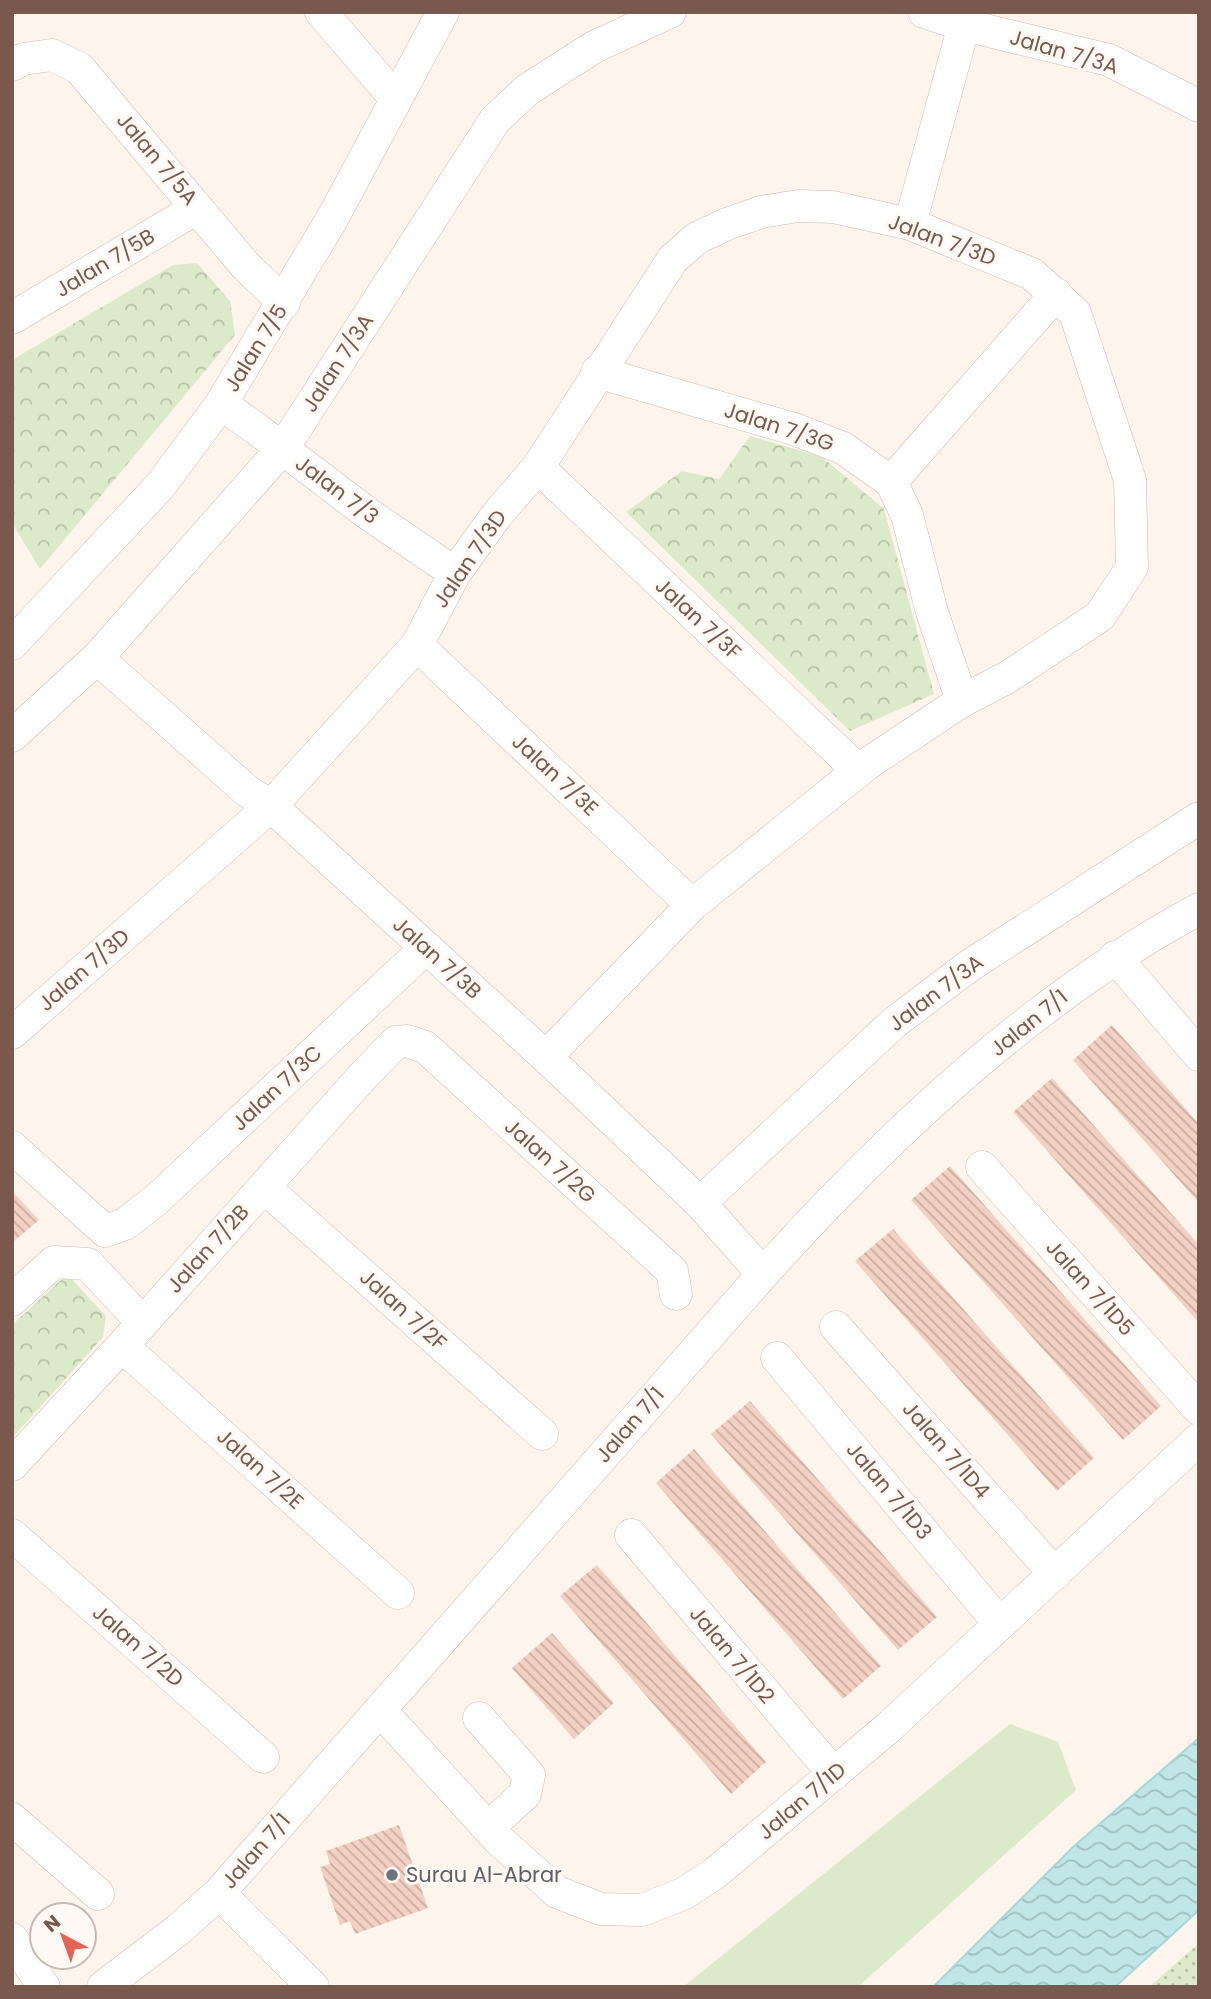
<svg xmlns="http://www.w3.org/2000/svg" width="1211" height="1999" font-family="Poppins,sans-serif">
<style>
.grass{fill:url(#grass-dots)}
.park{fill:url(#park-crowns)}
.garden{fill:#dbebca}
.water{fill:url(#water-waves);stroke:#a6d7d9;stroke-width:2}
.building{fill:url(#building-back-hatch)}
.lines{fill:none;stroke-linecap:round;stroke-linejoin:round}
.minor-casing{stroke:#d0bab0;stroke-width:33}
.minor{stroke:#fff;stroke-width:32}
.worship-dot{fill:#6b7280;stroke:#fff9f3;stroke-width:2.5}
.labels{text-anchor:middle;stroke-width:6;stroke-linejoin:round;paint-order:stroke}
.street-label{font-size:21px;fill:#79584e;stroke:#fff9f3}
.worship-label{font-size:21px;fill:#5b616d;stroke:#fff9f3;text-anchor:start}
</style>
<defs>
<pattern id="grass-dots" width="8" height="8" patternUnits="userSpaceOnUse" patternTransform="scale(1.75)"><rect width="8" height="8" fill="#dbebca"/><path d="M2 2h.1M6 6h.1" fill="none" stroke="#b6c1a6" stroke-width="1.8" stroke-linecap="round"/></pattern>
<pattern id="park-crowns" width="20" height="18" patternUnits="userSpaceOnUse" patternTransform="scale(1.75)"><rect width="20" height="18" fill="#dbebca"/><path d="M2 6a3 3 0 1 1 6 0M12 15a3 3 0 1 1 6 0" fill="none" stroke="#b6c1a6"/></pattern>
<pattern id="water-waves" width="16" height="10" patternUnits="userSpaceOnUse" patternTransform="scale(1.75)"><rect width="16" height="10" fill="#c0e6e7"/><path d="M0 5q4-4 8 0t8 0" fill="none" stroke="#a1bdbd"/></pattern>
<pattern id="building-back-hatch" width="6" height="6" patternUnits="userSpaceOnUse" patternTransform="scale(1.75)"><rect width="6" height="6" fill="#f2d1c4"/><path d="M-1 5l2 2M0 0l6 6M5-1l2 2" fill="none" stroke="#c9aca1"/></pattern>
</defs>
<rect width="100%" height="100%" fill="#fdf4ec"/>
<!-- grass -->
<path class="grass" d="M1199,1943V1987H1149Z"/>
<!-- park -->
<g class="park">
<path d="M197,263L230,301L235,335L40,569L12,523V360L173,265Z"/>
<path d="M750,436L822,457L884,509L934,694L850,731L626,512L682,471L719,479Z"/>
<path d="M67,1274L106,1316L103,1337L12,1438V1325Z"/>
</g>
<!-- garden -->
<path class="garden" d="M1010,1724L1058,1742L1076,1790L858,1987H683Z"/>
<!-- water -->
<path class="water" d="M1199,1738V1910L1115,1987H933L1073,1847Z"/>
<!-- building -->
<g class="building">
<path d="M1112,1025L1199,1124V1203L1073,1060Z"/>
<path d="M1052,1078L1199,1245V1323L1013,1112Z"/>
<path d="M950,1166L1161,1406L1123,1440L911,1200Z"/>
<path d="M12,1191L39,1220L12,1243Z"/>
<path d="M893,1229L1094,1458L1057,1491L855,1261Z"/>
<path d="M750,1401L937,1617L898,1650L711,1434Z"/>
<path d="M694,1449L881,1666L843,1699L656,1483Z"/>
<path d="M597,1565L766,1762L731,1794L560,1596Z"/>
<path d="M552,1633L614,1703L574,1739L512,1668Z"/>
<path d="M399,1825L428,1908L355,1934L350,1921L340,1925L320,1867L330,1864L326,1851Z"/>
</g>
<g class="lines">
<defs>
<g id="minor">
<path d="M321,12L396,99"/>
<path d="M924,12L964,25L1109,60L1199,106"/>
<path d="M12,65L23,59L52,55L79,68L245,265L284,303"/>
<path d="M910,224L964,25"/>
<path d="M12,318L197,208"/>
<path d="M597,372L794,429L843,448L891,482L907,515L932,612L962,701"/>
<path d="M221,404L254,427L367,513L455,573"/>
<path d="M538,467L859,771"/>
<path d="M891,482L1056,294"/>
<path d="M12,644L160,486L221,404L332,219L443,12"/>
<path d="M417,645L692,905"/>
<path d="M97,658L247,791L271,806L546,1057L700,1203L763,1274"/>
<path d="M12,736L97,658L283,448L495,120L527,90L594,47L670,12"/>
<path d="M1115,957L1199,1055"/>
<path d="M12,1033L271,806L417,645L455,573L496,516L538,467L673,259L697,238L727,224L761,212L798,206L833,207L910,224L1032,274L1075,313L1130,480L1132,567L1100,616L1008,677L962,701L867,764L692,905L546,1057"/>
<path d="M12,1147L105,1231L125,1224L156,1200L426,948"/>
<path d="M982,1167L1199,1409"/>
<path d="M264,1187L542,1434"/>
<path d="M700,1203L895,1022L969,966L1199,818"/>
<path d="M12,1300L54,1262L88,1264L142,1322"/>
<path d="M836,1327L1055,1574"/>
<path d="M122,1346L398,1593"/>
<path d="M777,1358L1000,1624"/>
<path d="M12,1465L122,1346L363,1076L396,1042L407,1041L425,1047L672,1271L676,1294"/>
<path d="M12,1535L263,1757"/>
<path d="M631,1535L834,1774"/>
<path d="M380,1710L499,1840L557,1892L601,1909L642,1910L683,1894L714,1874L888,1728L1199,1439"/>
<path d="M479,1718L529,1775L525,1794L488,1828"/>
<path d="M12,1819L98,1894"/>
<path d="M219,1893L313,1987"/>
<path d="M12,1939L44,1987"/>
<path d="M103,1987L178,1930L219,1893L763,1274C885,1138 1036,996 1199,909"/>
</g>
</defs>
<!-- minor casing -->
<use href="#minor" class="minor-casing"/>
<!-- minor -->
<use href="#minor" class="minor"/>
</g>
<!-- markers -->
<circle class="worship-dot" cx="392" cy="1875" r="7"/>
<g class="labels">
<!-- street labels -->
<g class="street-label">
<text transform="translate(1064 52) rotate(16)" y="7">Jalan 7/3A</text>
<text transform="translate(157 159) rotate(50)" y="7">Jalan 7/5A</text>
<text transform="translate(942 240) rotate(20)" y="7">Jalan 7/3D</text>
<text transform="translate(105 263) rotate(-31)" y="7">Jalan 7/5B</text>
<text transform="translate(256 348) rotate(-58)" y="7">Jalan 7/5</text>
<text transform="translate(338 363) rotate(-57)" y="7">Jalan 7/3A</text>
<text transform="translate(779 427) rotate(18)" y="7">Jalan 7/3G</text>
<text transform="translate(337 490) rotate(37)" y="7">Jalan 7/3</text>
<text transform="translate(470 559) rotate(-56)" y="7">Jalan 7/3D</text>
<text transform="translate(698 619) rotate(43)" y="7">Jalan 7/3F</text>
<text transform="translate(555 775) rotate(43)" y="7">Jalan 7/3E</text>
<text transform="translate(437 958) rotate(42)" y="7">Jalan 7/3B</text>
<text transform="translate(84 970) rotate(-41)" y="7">Jalan 7/3D</text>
<text transform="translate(936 993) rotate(-37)" y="7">Jalan 7/3A</text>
<text transform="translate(1029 1023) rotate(-39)" y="7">Jalan 7/1</text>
<text transform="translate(277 1088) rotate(-43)" y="7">Jalan 7/3C</text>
<text transform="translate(550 1161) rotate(42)" y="7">Jalan 7/2G</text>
<text transform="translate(208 1249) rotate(-48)" y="7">Jalan 7/2B</text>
<text transform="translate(1090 1288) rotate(48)" y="7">Jalan 7/1D5</text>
<text transform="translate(403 1310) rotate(42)" y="7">Jalan 7/2F</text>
<text transform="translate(630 1425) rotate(-49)" y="7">Jalan 7/1</text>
<text transform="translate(946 1450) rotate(49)" y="7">Jalan 7/1D4</text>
<text transform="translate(260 1469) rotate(42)" y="7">Jalan 7/2E</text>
<text transform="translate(889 1491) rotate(50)" y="7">Jalan 7/1D3</text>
<text transform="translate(138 1646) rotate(41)" y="7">Jalan 7/2D</text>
<text transform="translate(732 1655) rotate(50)" y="7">Jalan 7/1D2</text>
<text transform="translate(802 1801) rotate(-40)" y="7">Jalan 7/1D</text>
<text transform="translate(256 1851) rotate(-49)" y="7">Jalan 7/1</text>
</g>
<!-- worship labels -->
<g class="worship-label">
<text x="406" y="1882">Surau Al-Abrar</text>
</g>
</g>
<!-- border -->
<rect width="1211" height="1999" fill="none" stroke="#79584e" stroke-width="28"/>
<!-- north arrow -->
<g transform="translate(63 1936) rotate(319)"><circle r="33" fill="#fff9f3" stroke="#c9b9b1" stroke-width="2"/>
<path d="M0-5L12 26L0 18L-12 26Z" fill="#e36455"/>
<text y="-10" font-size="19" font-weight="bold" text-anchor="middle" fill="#79584e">N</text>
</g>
</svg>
